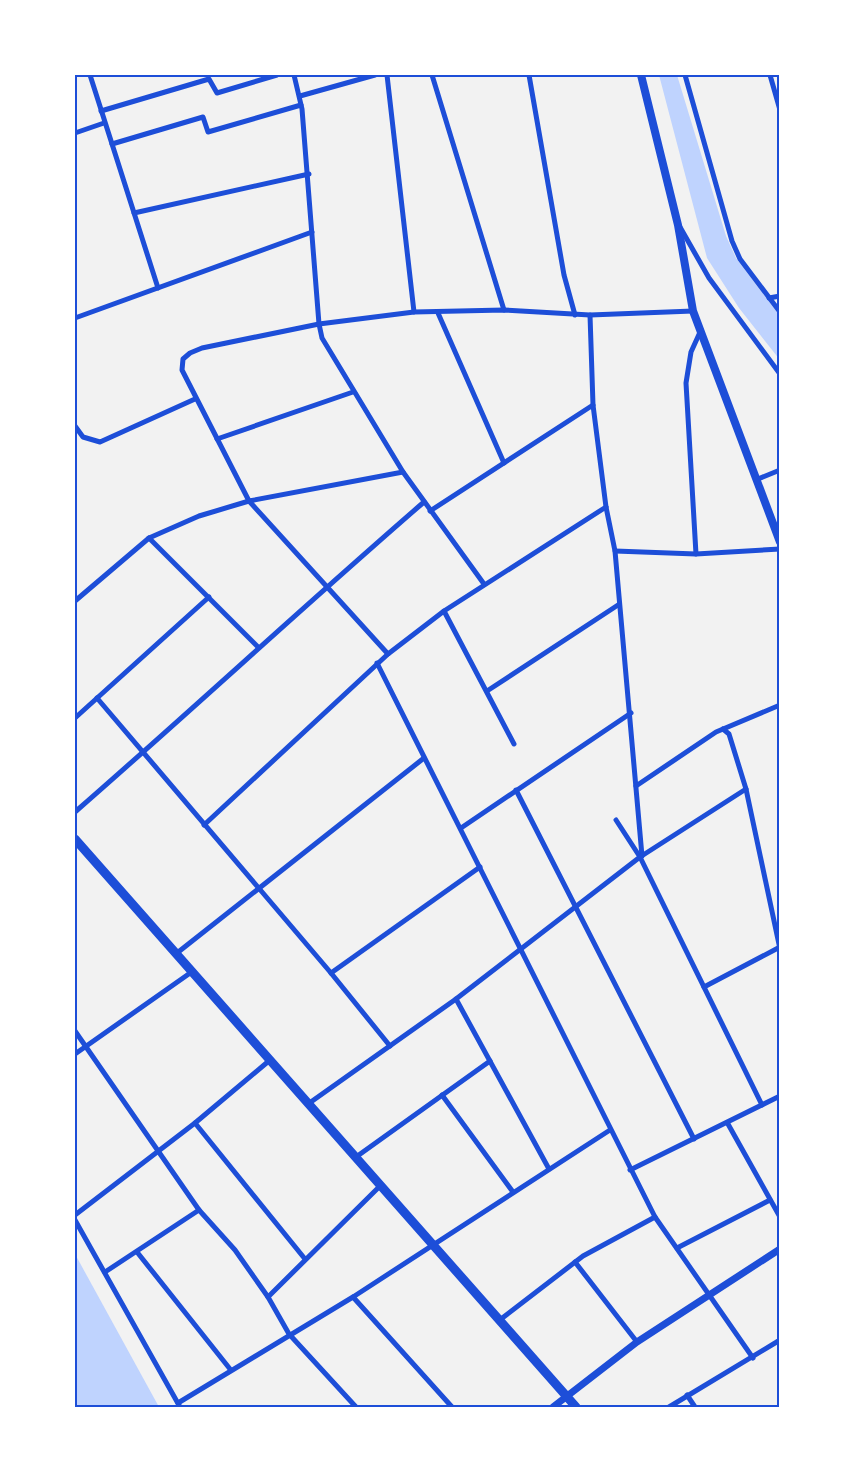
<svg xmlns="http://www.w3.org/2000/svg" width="855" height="1482" font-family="Rubik,sans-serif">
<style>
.water{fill:#bfd3fe}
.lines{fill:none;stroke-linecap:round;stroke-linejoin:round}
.minor{stroke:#1d4ed8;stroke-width:5}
.tertiary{stroke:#1d4ed8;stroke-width:7}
.secondary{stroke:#1d4ed8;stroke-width:8}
.primary{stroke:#1d4ed8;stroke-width:9}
.neatline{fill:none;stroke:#1d4ed8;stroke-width:2}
</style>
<rect width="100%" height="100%" fill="#f2f2f2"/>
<!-- water -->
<g class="water">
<path d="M659,75H677L726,236L736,258L780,316V360L739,308L707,258Z"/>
<path d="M75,1254L159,1407H75Z"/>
</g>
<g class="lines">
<!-- minor -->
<g class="minor">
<path d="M90,75L158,288"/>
<path d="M294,75L302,109L319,324L322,338L403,472L484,584"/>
<path d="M387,75L414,312"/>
<path d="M432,75L504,310"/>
<path d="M529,75L564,275L575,315"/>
<path d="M685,75L732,241L740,259L780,312"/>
<path d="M770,75L780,110"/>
<path d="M300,96L375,75"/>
<path d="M101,111L209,79L217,93L277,75"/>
<path d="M75,133L104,123"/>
<path d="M112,144L203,117L208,132L301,105"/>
<path d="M134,213L309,174"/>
<path d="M680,227L709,278L780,374"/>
<path d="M769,298L780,296"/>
<path d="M438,313L504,463"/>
<path d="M590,315L593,405L606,507L615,551L642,856"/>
<path d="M75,318L312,232"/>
<path d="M75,426L83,437L100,442L195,399"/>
<path d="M217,439L353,392"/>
<path d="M758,479L780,470"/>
<path d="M430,511L593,405"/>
<path d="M149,538L258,647"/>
<path d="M615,551L696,554L780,549"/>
<path d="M696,554L686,383L691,352L701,330"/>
<path d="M75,601L149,538L199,516L249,501L403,472"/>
<path d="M444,611L514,744"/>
<path d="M388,654L249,501L182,370L183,359L190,353L202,348L319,324L414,312L504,310L590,315L693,311"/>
<path d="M377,663L655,1217L753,1358"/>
<path d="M487,691L618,605"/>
<path d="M97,698L331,973L390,1046"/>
<path d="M75,718L209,597"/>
<path d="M723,729L729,734L746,789L780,949"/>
<path d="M636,786L716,732L780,705"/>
<path d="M516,790L694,1139"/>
<path d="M75,812C192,710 306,604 424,502"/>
<path d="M616,820L640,857L762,1105"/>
<path d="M204,825L388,654L444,611L606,507"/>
<path d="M461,828L631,713"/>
<path d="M177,953L424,758"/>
<path d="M331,973L480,867"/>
<path d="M704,987L780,947"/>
<path d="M456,999L549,1169"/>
<path d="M75,1031L199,1210L235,1250L268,1297L289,1334L356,1407"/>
<path d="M75,1054L193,971"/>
<path d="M442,1095L513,1192"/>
<path d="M308,1104L456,999L640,857L746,789"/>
<path d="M195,1123L305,1259"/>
<path d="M728,1124L780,1217"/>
<path d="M356,1157L490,1061"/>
<path d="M630,1170L780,1096"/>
<path d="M75,1215L195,1123L270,1060"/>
<path d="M75,1220L180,1407"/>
<path d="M677,1248L770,1200"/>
<path d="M137,1252L230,1369"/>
<path d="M575,1262L637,1342"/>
<path d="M105,1272L199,1210"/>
<path d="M268,1297L380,1186"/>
<path d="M353,1297L452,1407"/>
<path d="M501,1319L583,1256L655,1217"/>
<path d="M687,1395L695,1407"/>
<path d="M178,1403L353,1297L610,1130"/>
<path d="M669,1407L780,1340"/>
</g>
<!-- tertiary -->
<path class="tertiary" d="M553,1407L637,1342L780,1249"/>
<!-- secondary -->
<path class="secondary" d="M641,75L678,225L693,311L780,542"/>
<!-- primary -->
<path class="primary" d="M75,839L576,1407"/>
</g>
<!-- border -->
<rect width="855" height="1482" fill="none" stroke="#ffffff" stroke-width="153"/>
<rect x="76" y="76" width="702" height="1330" class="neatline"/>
</svg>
